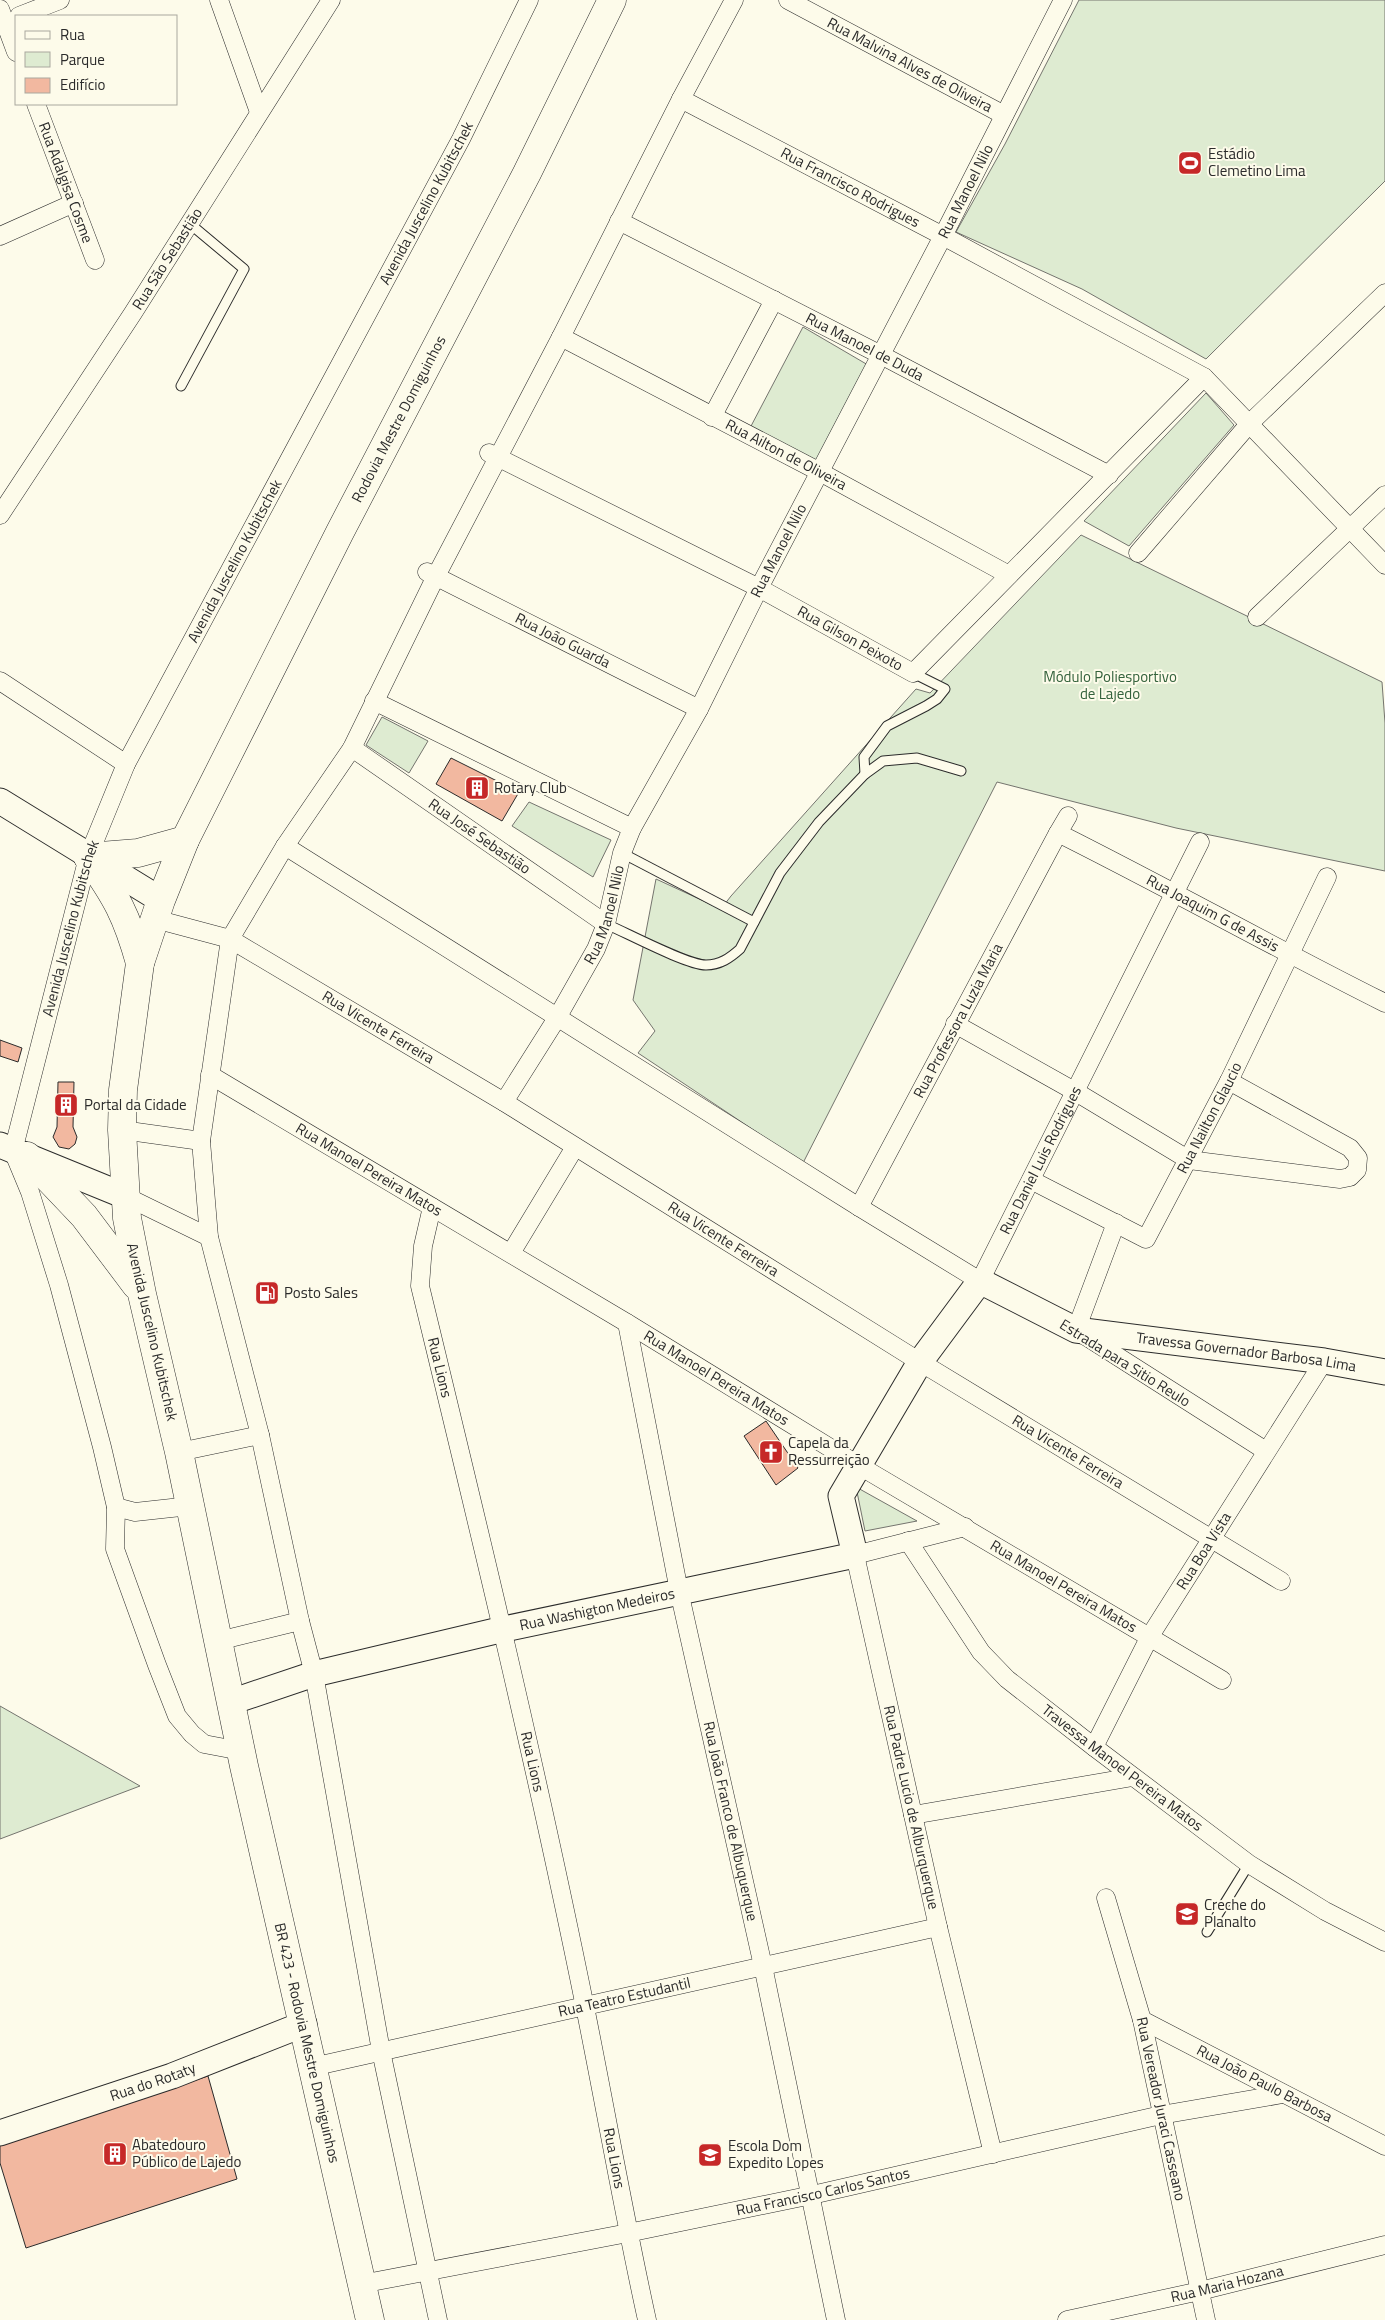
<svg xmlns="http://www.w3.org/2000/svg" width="1385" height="2320" font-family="'Titillium Web',sans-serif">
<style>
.green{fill:#deebd1;stroke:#74746e}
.building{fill:#f2b8a0;stroke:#2b2b2b}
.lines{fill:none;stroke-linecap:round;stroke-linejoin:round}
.lane-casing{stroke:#2b2b2b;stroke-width:11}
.street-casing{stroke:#2b2b2b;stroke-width:19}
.secondary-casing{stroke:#2b2b2b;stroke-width:27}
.primary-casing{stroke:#2b2b2b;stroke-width:29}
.lane{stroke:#fdfbea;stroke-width:9}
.street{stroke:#fdfbea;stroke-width:18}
.secondary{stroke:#fdfbea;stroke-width:25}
.primary{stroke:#fdfbea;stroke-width:28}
.labels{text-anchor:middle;stroke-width:4;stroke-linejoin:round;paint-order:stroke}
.street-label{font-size:15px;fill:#2b2b2b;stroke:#fdfbea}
.poi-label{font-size:15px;fill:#2b2b2b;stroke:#fdfbea;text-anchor:start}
.park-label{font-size:15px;fill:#34623c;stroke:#fdfbea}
</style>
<rect width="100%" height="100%" fill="#fdfbea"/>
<!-- green -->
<g class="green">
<path d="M1079,0H1385V181L1206,359L1082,289L956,232L1005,144Z"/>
<path d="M803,327L868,365L816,464L750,428Z"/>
<path d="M1206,393L1234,425L1129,546L1084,521Z"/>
<path d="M1081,535L1382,682L1385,723V871L1176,828L997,782L803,1163L638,1053L655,1031L633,1000L656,879L721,909L731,896L916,689L930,693Z"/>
<path d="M382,717L428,741L409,773L366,745Z"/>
<path d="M529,802L611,840L593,877L512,826Z"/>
<path d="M856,1487L917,1521L865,1531Z"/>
<path d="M0,1706L140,1786L0,1839Z"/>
</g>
<!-- building -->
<g class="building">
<path d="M451,758L519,792L502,821L436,784Z"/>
<path d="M0,1040L22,1048L18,1062L0,1056Z"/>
<path d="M58,1082H74L73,1127L77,1137L75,1144L69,1149L59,1147L53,1137L57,1127Z"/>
<path d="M766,1421L798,1468L776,1485L744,1436Z"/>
<path d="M208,2076L237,2179L26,2248L0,2163V2144Z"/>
</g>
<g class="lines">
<defs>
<g id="lane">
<path d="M181,386L244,269L189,223"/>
<path d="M865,774L864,757L887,726L926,706L937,699L945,689L913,673"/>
<path d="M622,853L754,922"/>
<path d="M606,924C627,933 687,965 706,965C720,965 730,958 740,949L780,873L819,822L865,774L883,761L917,758L961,771"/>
<path d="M1207,1932L1249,1864"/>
</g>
<g id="street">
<path d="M219,0L259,112"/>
<path id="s1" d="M788,0L1004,115"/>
<path d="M0,9L16,52"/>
<path d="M19,16L60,0"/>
<path id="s2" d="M681,99L943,236L1204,377L1385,565"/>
<path id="s3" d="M36,104L95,260"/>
<path id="s4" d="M619,221L881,355L1109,475"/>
<path d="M0,236L74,203"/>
<path id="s5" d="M561,337L820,472L1009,575"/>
<path d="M712,417L774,300"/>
<path id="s6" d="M489,453L759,588L913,673L1204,377"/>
<path id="s7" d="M0,515L133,313L331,0"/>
<path d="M1138,553L1250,423L1385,293"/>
<path id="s8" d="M427,572L699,709"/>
<path d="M1257,617L1385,495"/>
<path d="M0,681L126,764"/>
<path d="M374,701L632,828"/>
<path id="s9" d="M352,748L606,924"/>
<path id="s10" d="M1068,816L1058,833C1168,888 1275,948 1385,1003"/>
<path id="s11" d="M285,846L859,1207L980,1281L1200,842"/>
<path id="s12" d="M155,919L230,939L504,1102L920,1362L1281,1581"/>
<path d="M955,1024L1076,1092L1189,1160L1340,1179L1350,1177L1357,1170L1358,1158L1350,1148L1229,1081"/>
<path id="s13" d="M210,1075L627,1323L858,1465L1222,1680"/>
<path id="s14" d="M504,1102L557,1018L596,949L606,924L622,853L632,828L699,709L759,588L943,236L1063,0"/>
<path d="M122,1130L201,1141"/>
<path id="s15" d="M1031,1180L1146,1239L1229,1081L1327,877"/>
<path d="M125,1196L209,1237"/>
<path id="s16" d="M432,1207L423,1246L420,1286C478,1525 536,1765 585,2007C606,2111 624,2216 647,2320"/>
<path id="s17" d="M859,1207L1058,833"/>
<path d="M1116,1223L1076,1330L1266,1451"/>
<path d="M511,1253L575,1147"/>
<path id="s18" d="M627,1323L679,1591L763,1966L836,2320"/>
<path d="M179,1452L260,1435"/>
<path d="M116,1507L135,1512L190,1506"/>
<path id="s19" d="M965,1527L855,1555L938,1927L993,2154"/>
<path id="s20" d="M908,1541L981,1652L1007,1679L1094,1747L1249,1864L1325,1911L1385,1942"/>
<path d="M218,1641L300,1621"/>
<path id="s21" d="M1094,1747L1150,1636L1324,1361"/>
<path id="s22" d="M241,1751L204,1744L192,1734L177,1716L157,1665L115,1549L116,1507L102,1447L59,1285L30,1192L13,1151L88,857L126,764L461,139L529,0"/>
<path d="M913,1815L1133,1777"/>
<path id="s23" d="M1106,1898L1142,2020L1206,2320"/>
<path id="s24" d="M1142,2020L1385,2146"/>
<path id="s25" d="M312,2067L938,1927"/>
<path id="s26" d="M361,2284L628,2233L812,2195L1161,2115L1283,2094"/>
<path d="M438,2320L381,2051L314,1674L300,1621L260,1435L209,1237L201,1141L230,939L285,846L352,748L436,576L561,337L681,99L734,0"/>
<path id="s27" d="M1067,2320L1200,2291L1385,2245"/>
</g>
<g id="secondary">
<path d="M0,801L161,900"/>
<path d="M0,1145L125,1196"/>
<path id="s28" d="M231,1702L314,1674L504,1629L855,1555L841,1496L920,1362L980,1281L1076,1330L1324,1361L1385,1372"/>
<path id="s29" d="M0,2133L172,2076L304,2024"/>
</g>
<g id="primary">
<path d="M88,857C116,896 127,916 140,963"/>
<path d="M88,857L138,853L185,840"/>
<path d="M27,1156L84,1216L136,1285"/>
<path id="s30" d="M370,2320L244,1766L179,1452L142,1294L127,1218L122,1130L123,1090L140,963L161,900L185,840L340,532L527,173L612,0"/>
</g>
</defs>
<!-- lane casing -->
<use href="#lane" class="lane-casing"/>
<!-- street casing -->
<use href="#street" class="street-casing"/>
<!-- secondary casing -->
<use href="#secondary" class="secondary-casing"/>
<!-- primary casing -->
<use href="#primary" class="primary-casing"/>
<!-- lane -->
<use href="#lane" class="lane"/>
<!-- street -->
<use href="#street" class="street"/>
<!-- secondary -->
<use href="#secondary" class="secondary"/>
<!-- primary -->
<use href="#primary" class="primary"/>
</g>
<!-- icons -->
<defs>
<symbol id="stadium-square" viewBox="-11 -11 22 22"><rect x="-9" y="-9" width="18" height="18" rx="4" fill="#c62828" stroke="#fdfbea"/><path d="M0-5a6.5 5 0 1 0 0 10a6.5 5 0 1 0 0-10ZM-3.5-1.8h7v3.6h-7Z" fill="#fff"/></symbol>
<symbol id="building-square" viewBox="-11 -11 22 22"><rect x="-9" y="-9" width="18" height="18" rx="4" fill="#c62828" stroke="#fdfbea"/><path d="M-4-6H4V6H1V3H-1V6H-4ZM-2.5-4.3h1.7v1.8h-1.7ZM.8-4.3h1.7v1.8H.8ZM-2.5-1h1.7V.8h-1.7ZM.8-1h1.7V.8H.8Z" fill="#fff"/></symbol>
<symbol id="fuel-square" viewBox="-11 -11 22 22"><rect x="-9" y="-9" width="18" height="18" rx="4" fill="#c62828" stroke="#fdfbea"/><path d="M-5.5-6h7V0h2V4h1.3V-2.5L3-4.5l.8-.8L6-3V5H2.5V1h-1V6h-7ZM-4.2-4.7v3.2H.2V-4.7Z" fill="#fff"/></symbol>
<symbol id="church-square" viewBox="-11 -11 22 22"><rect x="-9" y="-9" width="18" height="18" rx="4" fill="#c62828" stroke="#fdfbea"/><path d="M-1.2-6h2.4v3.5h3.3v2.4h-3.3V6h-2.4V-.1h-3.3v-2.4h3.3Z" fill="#fff"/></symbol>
<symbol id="school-square" viewBox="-11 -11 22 22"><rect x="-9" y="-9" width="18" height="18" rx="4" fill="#c62828" stroke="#fdfbea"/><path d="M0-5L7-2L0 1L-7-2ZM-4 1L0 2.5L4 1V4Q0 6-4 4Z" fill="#fff"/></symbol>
</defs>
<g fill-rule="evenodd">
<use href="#stadium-square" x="1176" y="149" width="28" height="28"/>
<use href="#building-square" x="463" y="774" width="28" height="28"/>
<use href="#building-square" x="52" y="1091" width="28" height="28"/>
<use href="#fuel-square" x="253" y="1279" width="28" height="28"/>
<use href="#church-square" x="757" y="1438" width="28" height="28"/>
<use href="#school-square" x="1173" y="1900" width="28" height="28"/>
<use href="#building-square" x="101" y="2140" width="28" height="28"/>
<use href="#school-square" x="696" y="2141" width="28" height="28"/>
</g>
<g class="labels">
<!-- street labels -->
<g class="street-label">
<text dy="5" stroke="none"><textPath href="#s1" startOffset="138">Rua Malvina Alves de Oliveira</textPath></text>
<text dy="5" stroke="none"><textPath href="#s3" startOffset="84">Rua Adalgisa Cosme</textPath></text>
<text dy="5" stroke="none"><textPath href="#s2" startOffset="191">Rua Francisco Rodrigues</textPath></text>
<text dy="5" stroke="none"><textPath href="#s14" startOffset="1024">Rua Manoel Nilo</textPath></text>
<text dy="5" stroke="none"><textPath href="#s22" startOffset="1708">Avenida Juscelino Kubitschek</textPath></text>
<text dy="5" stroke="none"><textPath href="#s7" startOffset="306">Rua São Sebastião</textPath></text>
<text dy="5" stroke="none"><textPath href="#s4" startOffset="276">Rua Manoel de Duda</textPath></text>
<text dy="5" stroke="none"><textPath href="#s30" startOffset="1988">Rodovia Mestre Domiguinhos</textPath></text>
<text dy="5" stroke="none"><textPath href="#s5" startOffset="254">Rua Ailton de Oliveira</textPath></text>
<text dy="5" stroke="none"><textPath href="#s14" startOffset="619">Rua Manoel Nilo</textPath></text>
<text dy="5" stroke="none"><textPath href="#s22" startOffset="1302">Avenida Juscelino Kubitschek</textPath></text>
<text dy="5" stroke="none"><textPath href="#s6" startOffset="406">Rua Gilson Peixoto</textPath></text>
<text dy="5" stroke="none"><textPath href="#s8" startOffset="152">Rua João Guarda</textPath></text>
<text dy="5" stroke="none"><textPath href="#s9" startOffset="155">Rua José Sebastião</textPath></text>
<text dy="5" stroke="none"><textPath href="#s10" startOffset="194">Rua Joaquim G de Assis</textPath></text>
<text dy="5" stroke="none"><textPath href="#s14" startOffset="214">Rua Manoel Nilo</textPath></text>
<text dy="5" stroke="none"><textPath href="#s22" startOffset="898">Avenida Juscelino Kubitschek</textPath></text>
<text dy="5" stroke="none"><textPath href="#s17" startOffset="211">Rua Professora Luzia Maria</textPath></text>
<text dy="5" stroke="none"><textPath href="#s12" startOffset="250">Rua Vicente Ferreira</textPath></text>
<text dy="5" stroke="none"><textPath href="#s15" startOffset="266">Rua Nailton Glaucio</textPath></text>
<text dy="5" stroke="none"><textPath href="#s11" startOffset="955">Rua Daniel Luis Rodrigues</textPath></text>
<text dy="5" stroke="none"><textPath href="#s13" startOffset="185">Rua Manoel Pereira Matos</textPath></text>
<text dy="5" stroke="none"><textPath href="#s12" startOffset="655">Rua Vicente Ferreira</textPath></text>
<text transform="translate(152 1332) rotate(77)" y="5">Avenida Juscelino Kubitschek</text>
<text dy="5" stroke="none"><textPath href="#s28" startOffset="1238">Travessa Governador Barbosa Lima</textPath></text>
<text transform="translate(1125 1363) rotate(32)" y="5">Estrada para Sitio Reulo</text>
<text dy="5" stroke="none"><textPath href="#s16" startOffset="164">Rua Lions</textPath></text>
<text dy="5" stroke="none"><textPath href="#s13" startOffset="590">Rua Manoel Pereira Matos</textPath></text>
<text dy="5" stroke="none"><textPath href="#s12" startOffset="1060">Rua Vicente Ferreira</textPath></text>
<text dy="5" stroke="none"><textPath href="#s21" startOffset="225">Rua Boa Vista</textPath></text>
<text dy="5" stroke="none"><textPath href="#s13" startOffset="995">Rua Manoel Pereira Matos</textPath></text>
<text dy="5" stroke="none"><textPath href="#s28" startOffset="378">Rua Washigton Medeiros</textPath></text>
<text dy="5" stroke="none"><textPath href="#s16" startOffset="569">Rua Lions</textPath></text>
<text dy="5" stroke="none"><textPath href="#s20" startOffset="316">Travessa Manoel Pereira Matos</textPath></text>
<text dy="5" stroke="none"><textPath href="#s19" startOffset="372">Rua Padre Lucio de Alburquerque</textPath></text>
<text dy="5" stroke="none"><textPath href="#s18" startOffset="509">Rua João Franco de Albuquerque</textPath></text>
<text dy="5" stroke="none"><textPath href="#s25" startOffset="320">Rua Teatro Estudantil</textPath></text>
<text transform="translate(307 2043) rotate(77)" y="5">BR 423 - Rodovia Mestre Domiguinhos</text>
<text dy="5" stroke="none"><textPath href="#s29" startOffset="161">Rua do Rotaty</textPath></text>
<text dy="5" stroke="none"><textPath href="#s24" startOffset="138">Rua João Paulo Barbosa</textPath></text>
<text dy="5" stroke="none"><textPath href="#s23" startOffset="218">Rua Vereador Juraci Casseano</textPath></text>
<text dy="5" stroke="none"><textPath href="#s16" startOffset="974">Rua Lions</textPath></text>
<text dy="5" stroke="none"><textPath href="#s26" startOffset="471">Rua Francisco Carlos Santos</textPath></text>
<text dy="5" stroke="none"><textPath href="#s27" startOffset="164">Rua Maria Hozana</textPath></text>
</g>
<!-- poi labels -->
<g class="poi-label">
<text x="1208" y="159">Estádio<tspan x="1208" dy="17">Clemetino Lima</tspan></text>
<text x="494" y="793">Rotary Club</text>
<text x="84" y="1110">Portal da Cidade</text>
<text x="284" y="1298">Posto Sales</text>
<text x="788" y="1448">Capela da<tspan x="788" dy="17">Ressurreição</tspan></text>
<text x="1204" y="1910">Creche do<tspan x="1204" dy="17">Planalto</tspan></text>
<text x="132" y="2150">Abatedouro<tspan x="132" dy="17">Público de Lajedo</tspan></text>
<text x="728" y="2151">Escola Dom<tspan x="728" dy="17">Expedito Lopes</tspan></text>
</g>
<!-- park labels -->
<g class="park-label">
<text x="1110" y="682">Módulo Poliesportivo<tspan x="1110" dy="17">de Lajedo</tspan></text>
</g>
</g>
<!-- legend -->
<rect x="15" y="15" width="162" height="90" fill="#fdfbea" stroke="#a9a89e"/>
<rect x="25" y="31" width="25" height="8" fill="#fdfbea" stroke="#a9a89e"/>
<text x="60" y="40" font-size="15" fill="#2b2b2b">Rua</text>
<rect x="25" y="52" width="25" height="15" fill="#deebd1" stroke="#a9a89e"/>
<text x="60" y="65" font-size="15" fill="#2b2b2b">Parque</text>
<rect x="25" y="78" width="25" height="15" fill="#f2b8a0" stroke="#a9a89e"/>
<text x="60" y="90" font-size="15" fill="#2b2b2b">Edifício</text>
</svg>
